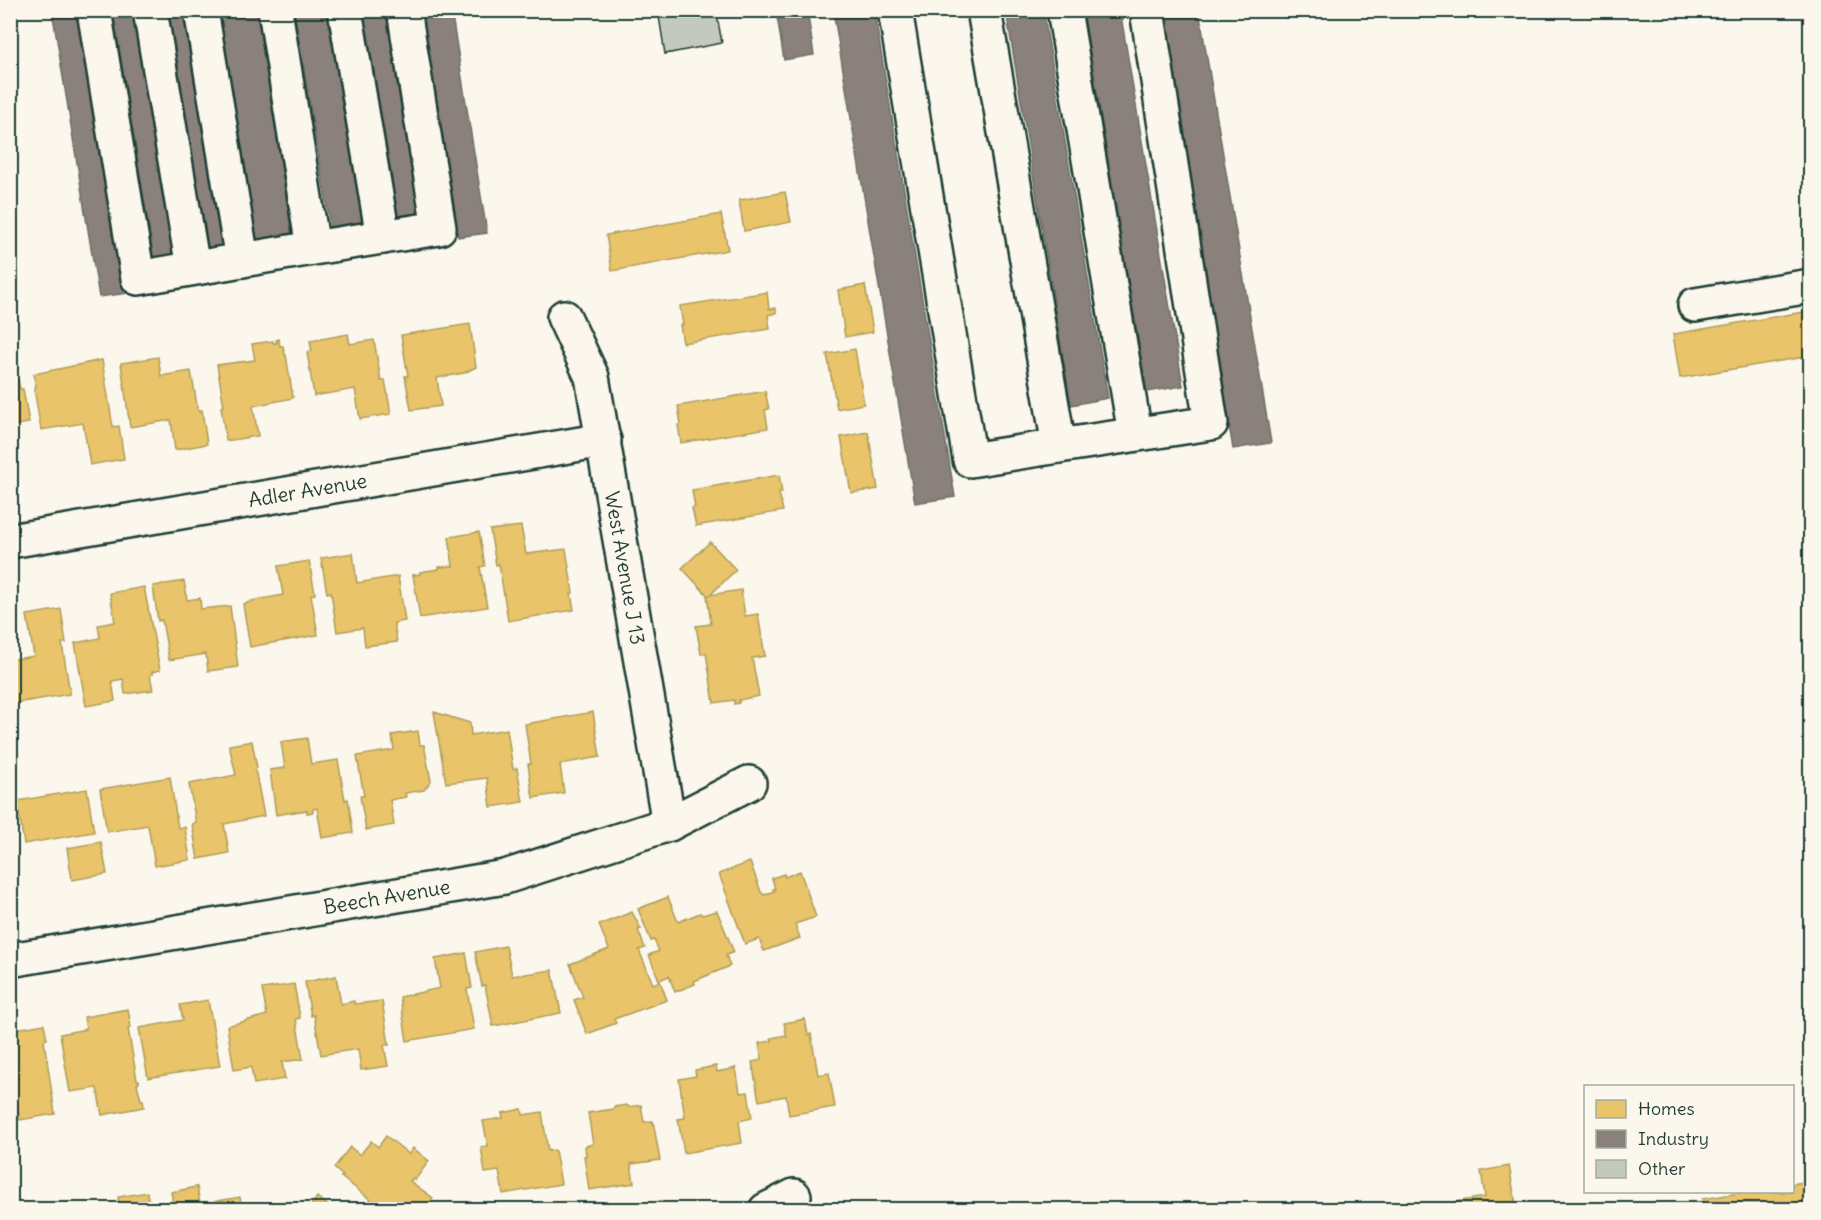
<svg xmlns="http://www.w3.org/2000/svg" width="1821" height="1220" font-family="Delius,sans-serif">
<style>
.homes{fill:#e9c46a;stroke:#ac9c5a;stroke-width:1.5}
.industry{fill:#8a817c;stroke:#6a6d66;stroke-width:1.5}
.building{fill:#c4c9be;stroke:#1f3d34;stroke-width:1.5}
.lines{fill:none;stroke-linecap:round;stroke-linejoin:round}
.minor-casing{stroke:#1f3d34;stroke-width:38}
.minor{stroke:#fbf7ec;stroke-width:33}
.labels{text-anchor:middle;stroke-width:6;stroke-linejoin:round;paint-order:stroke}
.street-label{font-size:20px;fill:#1f3d34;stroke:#fbf7ec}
</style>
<rect width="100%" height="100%" fill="#fbf7ec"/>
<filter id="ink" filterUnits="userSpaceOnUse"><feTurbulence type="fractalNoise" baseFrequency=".0167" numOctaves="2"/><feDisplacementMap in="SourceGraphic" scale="12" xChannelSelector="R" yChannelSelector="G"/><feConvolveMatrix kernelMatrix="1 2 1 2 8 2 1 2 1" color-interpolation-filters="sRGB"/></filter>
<g filter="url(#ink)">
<!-- homes -->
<g class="homes">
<path d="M785,192L791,222L744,231L739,200Z"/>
<path d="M721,214L728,250L612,271L606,235Z"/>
<path d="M865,285L873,332L845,337L838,290Z"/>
<path d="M767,292L769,309L776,308V313L768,315L770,329L683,343L680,325H683L680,306Z"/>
<path d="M1810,311V356L1680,378L1673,334Z"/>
<path d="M470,324L476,367L464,373L437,378L441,406L411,410L405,376H408L401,335Z"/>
<path d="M348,334L350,344L374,340L381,381L385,380L391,414L360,419L355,389L314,396L307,352L312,351L310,341Z"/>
<path d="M279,339L280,346H283L285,355H286L293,398L253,406L258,436L226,441L221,407L224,406L217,365L255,360L252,344L273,341V343H277L276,340Z"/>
<path d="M855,349L864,404L837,409L827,354Z"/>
<path d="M158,357L161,376L191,371L198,411L202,410L207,444L175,450L171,420L130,427L121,363Z"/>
<path d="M102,360L113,427L119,426L124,459L90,465L83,423L41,430L34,388L36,387L34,374Z"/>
<path d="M18,380L20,389H23L29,423L10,426V382Z"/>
<path d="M765,391L769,409L765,410L768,428L681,443L678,425L681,424L678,406Z"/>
<path d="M868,432L878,489L851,493L841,437Z"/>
<path d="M779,475L782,493H779L783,511L696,526L692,508L695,507L692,490Z"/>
<path d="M521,526L526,554L566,549L573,593L571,594L574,610L508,621L499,564L496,565L490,530Z"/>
<path d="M479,532L485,566L480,567L487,607L420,618L413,575L420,574V572L439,569V567L453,566L449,537Z"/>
<path d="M710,542L736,570L710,595L741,590L745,616L758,614L765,656L752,658L759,696L739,700V703L734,704V700L714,703L706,653L701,654L696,626L711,624L707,596H708L682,568Z"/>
<path d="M353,553L357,583L398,576L405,621L394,623L397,642L365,646L363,628L337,632L331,592L327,593L321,558Z"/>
<path d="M309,561L315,594L311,595L318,635L250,647L243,604L251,602V601L283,595L278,566Z"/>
<path d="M184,581L187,600L200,598L201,609L230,606L238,667L208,671L206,654L169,660L162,620L158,621L153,586Z"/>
<path d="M144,587L160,670L152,672L153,674L150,675L153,690L125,694L123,679L112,681L115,701L86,706L75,643L100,638L98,625L115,622L110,593Z"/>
<path d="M61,609L66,643H62L70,694L10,704V660L34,656L27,615Z"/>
<path d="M434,712L470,723L471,735L507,729L513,769L517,768L523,802L491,807L487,778L446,783Z"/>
<path d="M593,712L600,757L560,764L564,793L533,798L528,764H531L525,724Z"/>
<path d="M418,731L420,745H424L431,781L424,790L405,793L406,797L390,800L394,825L366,830L360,796H364L357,756L394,750L392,735Z"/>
<path d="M307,738L311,764L338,760L345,800L348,799L353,833L322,838L317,808L313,809V812L307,813V810L276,815L270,770L285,768L281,742Z"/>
<path d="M252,741L257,768L255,769L264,816L224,824L229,853L198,859L192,824L196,823L189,784L236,775L229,745Z"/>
<path d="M170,777L178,828L185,827L190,860L155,866L148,825L107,832L100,789Z"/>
<path d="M87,789L94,832L24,844L17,801Z"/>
<path d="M101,842L107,874L72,880L67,848Z"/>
<path d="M750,862L761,892L764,895L774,891L773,889H775L772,878L784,874L785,877L800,871L816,917L795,924L800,938L764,951L759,939L745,944L719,874Z"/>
<path d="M668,897L678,922L700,913L702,915L717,911L734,952L726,955L730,966L694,981L695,984L675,992L669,976L659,980L649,955L659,951L654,940L651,941L638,909Z"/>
<path d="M632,912L641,929L638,930L645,948L639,950L653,984L660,981L667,1000L614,1019L616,1023L587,1034L574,1000L583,997L570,964L609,949L599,925Z"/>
<path d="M506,946L512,976L552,970L561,1013L493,1026L485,985L482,986L475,952Z"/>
<path d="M466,953L472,988L467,989L474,1029L407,1041L400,997L440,988L435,959Z"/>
<path d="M336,976L341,1004L354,1001V1004L382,1001L389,1045H384L388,1066L361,1070L358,1049L321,1055L314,1015L311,1016L305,982Z"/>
<path d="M294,984L300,1018L296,1019L303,1059L282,1062L285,1079L254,1084L251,1067L234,1070L227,1026L267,1015L262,989Z"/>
<path d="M208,1000L220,1066L148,1078L139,1028L183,1020L180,1005Z"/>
<path d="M128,1009L131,1028L128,1029L137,1080H139V1083L137,1084L141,1100H143L144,1107L102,1115L97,1088L70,1092L60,1034L86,1029L84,1017Z"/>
<path d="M805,1019L808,1035L811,1034L818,1075L829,1073L835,1107L789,1115L786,1096L759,1101L752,1062L762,1060L759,1043L772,1041L771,1038L786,1035L787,1038L784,1023Z"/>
<path d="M44,1024L47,1039L44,1040L55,1114L20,1120L16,1101L10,1102V1049H12L10,1030Z"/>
<path d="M716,1066L717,1072L736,1068L740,1093L748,1092L752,1118L739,1121L742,1143L684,1153L678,1119L685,1118L679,1079L696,1076L695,1070Z"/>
<path d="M627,1105L628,1107L641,1105L644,1122L653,1121L660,1160L631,1164L634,1183L589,1190L584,1156H586L585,1146L593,1144L588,1113L614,1109V1107Z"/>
<path d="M522,1109L523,1115L542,1112L548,1151L555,1150L561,1184L503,1194L499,1171L485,1173L481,1147L488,1146L483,1121L503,1118L502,1113Z"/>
<path d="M386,1136L409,1154L413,1148L429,1161L415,1180L413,1178L410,1181L433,1198L425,1210H372L366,1205L371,1200L341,1177L343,1176L334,1168L350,1147L360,1155L371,1141L378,1147Z"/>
<path d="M1509,1166L1517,1210H1456L1454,1202L1485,1197L1481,1171Z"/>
<path d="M1810,1181V1210H1704L1702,1199L1745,1192H1792V1184Z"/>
<path d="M197,1187L200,1204L240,1197L242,1210H172L174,1208L171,1192Z"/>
<path d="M147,1192L150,1210H120L118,1197Z"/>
<path d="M317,1197L330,1207L332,1205L338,1210H308Z"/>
<path d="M1675,1206V1210H1650Z"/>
</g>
<!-- industry -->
<g class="industry">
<path d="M52,10H81L128,293L99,297Z"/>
<path d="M113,10H137L178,256L154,260Z"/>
<path d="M165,10H189L228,247L205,251Z"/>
<path d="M216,10H258L292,237L255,243Z"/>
<path d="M294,10H333L368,225L331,231Z"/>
<path d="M361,10H394L427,215L395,220Z"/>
<path d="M421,10H451L487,233L458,237Z"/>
<path d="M776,10H807L814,55L784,60Z"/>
<path d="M833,10H874L955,497L915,503Z"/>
<path d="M1006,10H1043L1108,398L1071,405Z"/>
<path d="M1083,10H1120L1183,386L1147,392Z"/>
<path d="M1160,10H1199L1271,443L1233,449Z"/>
</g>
<!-- building -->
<path class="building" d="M658,10H716L722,43L665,54Z"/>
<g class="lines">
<defs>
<g id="minor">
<path d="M94,10L138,278L242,260"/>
<path d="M150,10L193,268"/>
<path d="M201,10L242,260L313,248L275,10"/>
<path d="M345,10L383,237"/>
<path d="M895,10L970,460L1059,446"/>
<path d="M984,10L1059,446L1211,423L1147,10"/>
<path d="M1064,10L1135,434"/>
<path d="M313,248L439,228L404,10"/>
<path d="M1695,305L1810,286"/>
<path id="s1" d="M564,317L592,377L669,824"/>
<path id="s2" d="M10,541L604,440"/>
<path id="s3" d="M10,960L505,877L669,824L749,783"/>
<path d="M766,1210L794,1196"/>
</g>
</defs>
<!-- minor casing -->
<use href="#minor" class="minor-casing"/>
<!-- minor -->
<use href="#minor" class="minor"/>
</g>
</g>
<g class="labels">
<!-- street labels -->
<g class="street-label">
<text dy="7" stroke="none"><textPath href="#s2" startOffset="302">Adler Avenue</textPath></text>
<text dy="7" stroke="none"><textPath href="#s1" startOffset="260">West Avenue J 13</textPath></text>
<text dy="7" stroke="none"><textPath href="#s3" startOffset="382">Beech Avenue</textPath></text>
</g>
</g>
<!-- margin -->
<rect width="1821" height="1220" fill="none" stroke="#fbf7ec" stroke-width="36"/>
<rect x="18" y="18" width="1785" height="1184" fill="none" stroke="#1f3d34" stroke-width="2" filter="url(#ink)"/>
<!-- legend -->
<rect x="1584" y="1085" width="210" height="108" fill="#fbf7ec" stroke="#a3ada2" stroke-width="1.5"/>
<rect x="1596" y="1100" width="30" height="18" fill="#e9c46a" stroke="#a3ada2" stroke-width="1.5"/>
<text x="1638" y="1115" font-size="18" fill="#1f3d34">Homes</text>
<rect x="1596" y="1130" width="30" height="18" fill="#8a817c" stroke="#a3ada2" stroke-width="1.5"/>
<text x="1638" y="1145" font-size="18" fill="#1f3d34">Industry</text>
<rect x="1596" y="1160" width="30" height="18" fill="#c4c9be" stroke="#a3ada2" stroke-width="1.5"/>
<text x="1638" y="1175" font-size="18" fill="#1f3d34">Other</text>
</svg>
